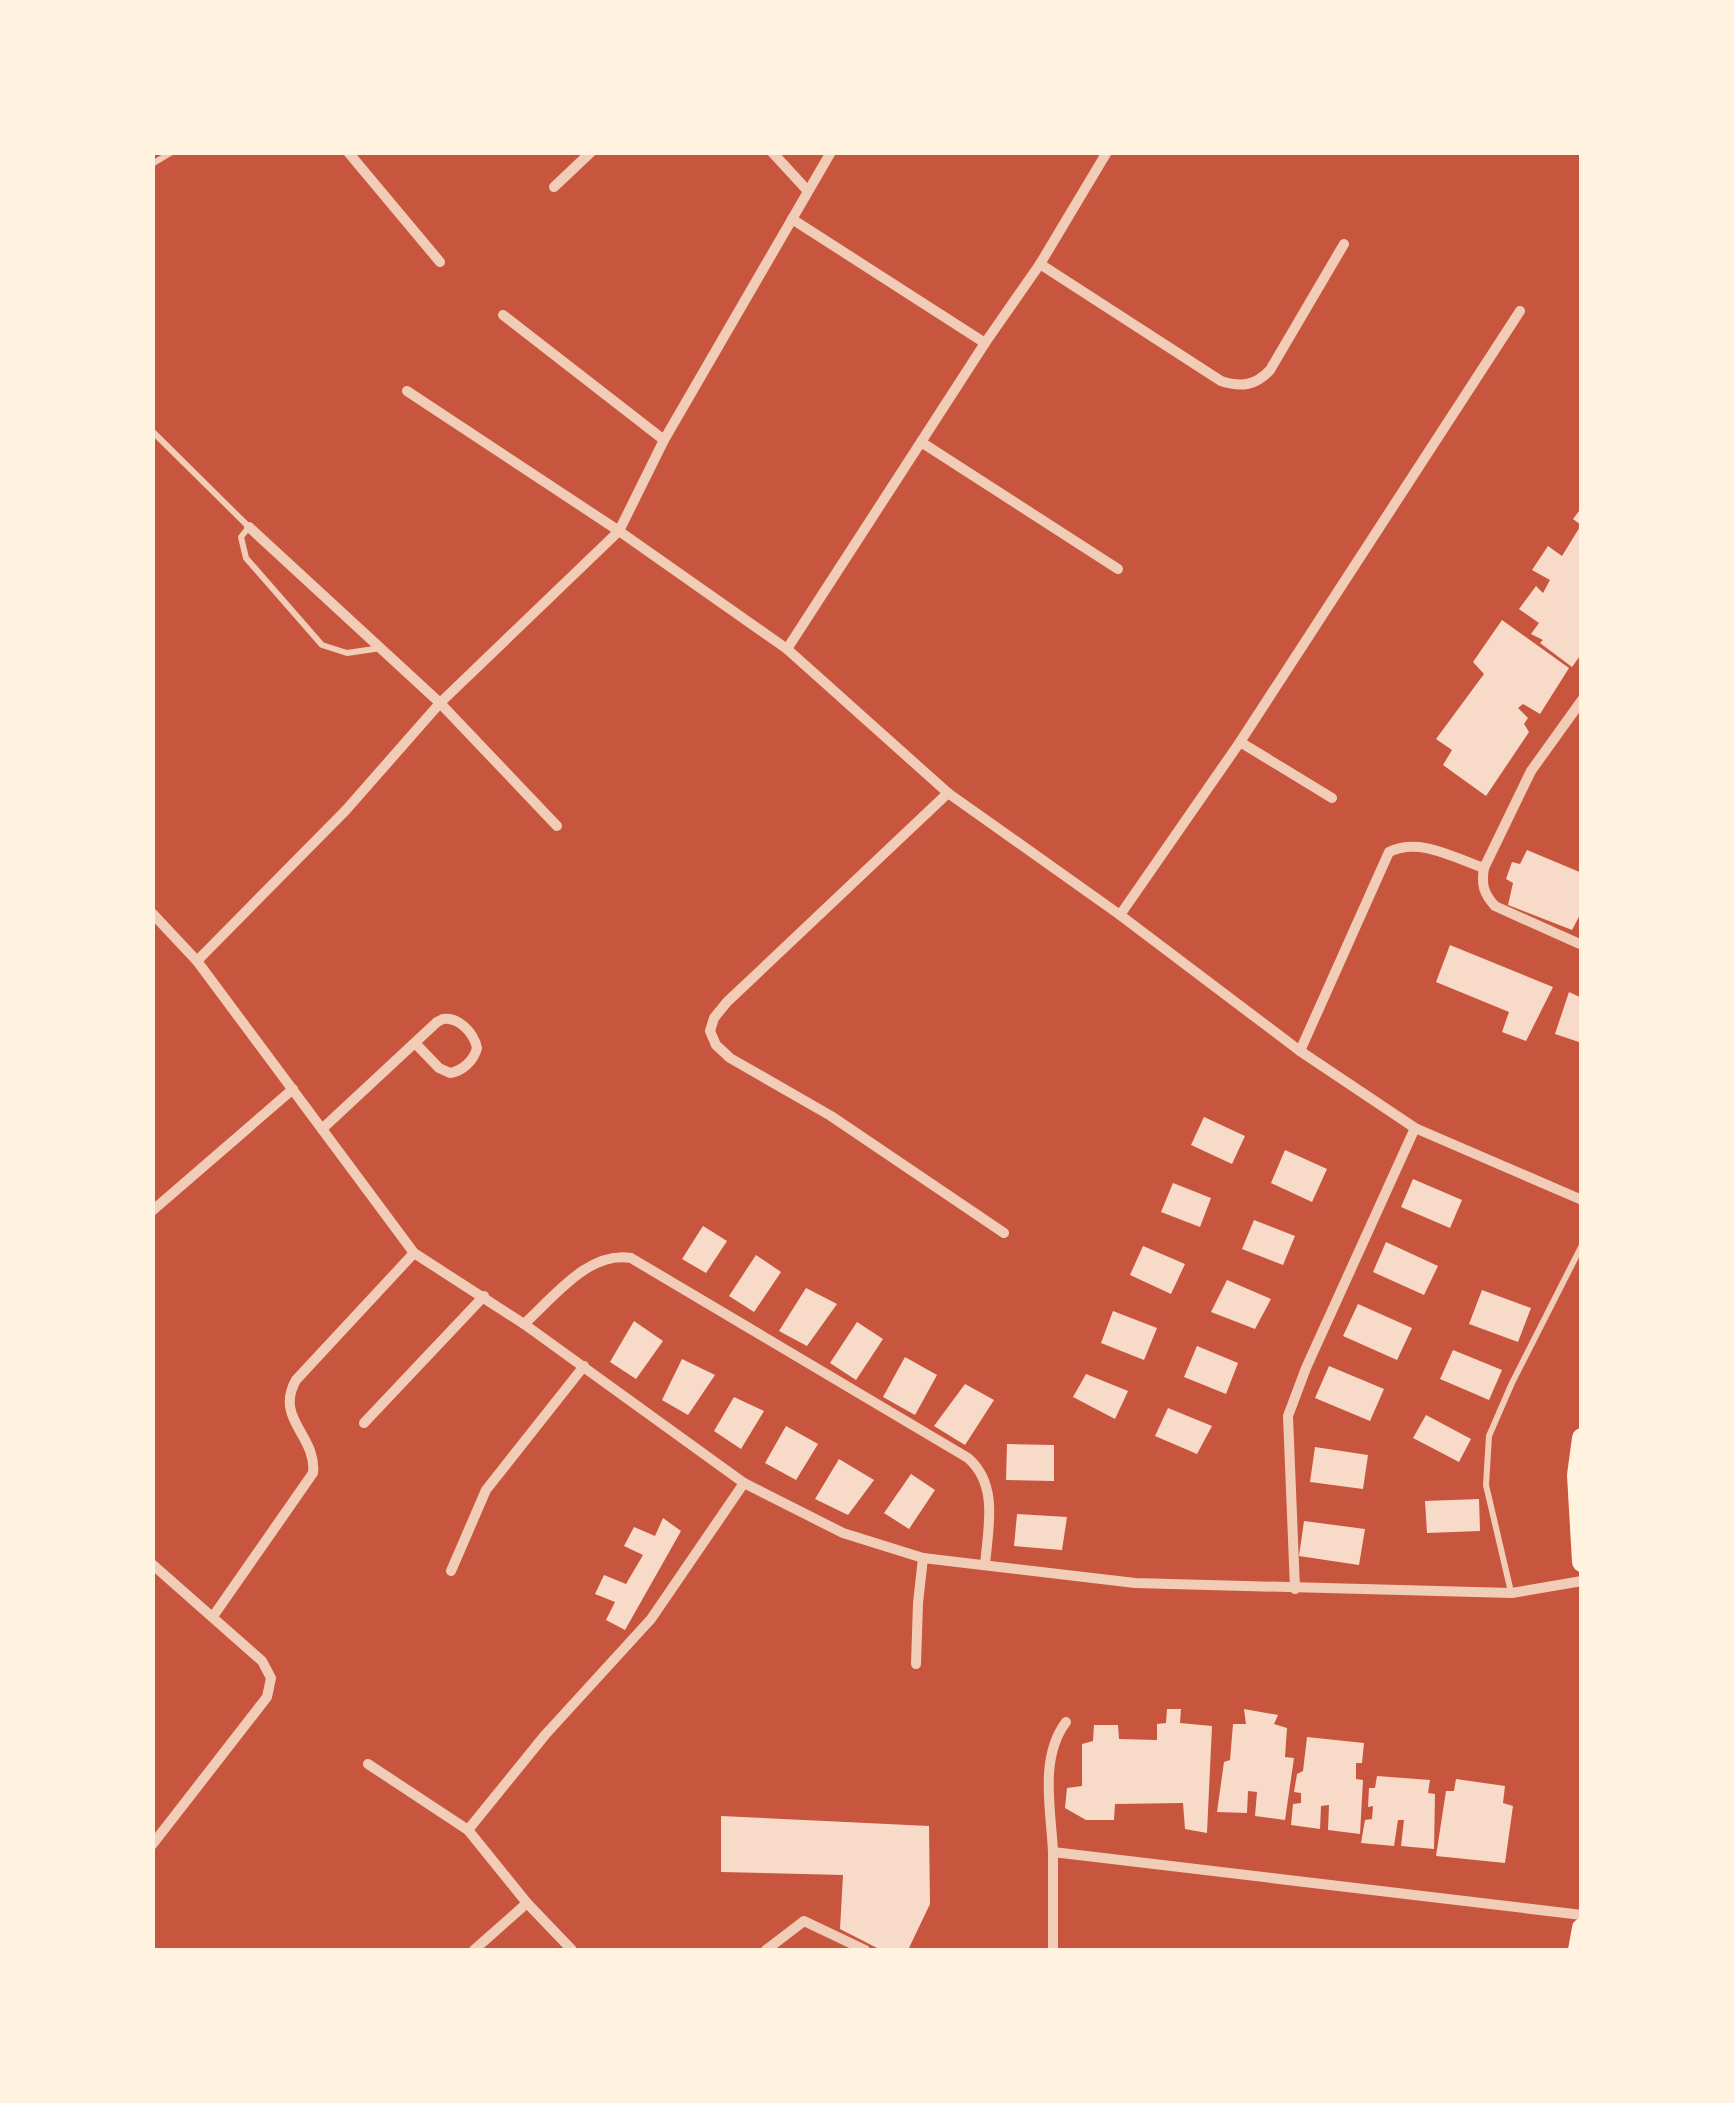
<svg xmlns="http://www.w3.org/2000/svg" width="1734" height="2103" font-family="'Nunito Sans',sans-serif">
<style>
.building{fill:#f7dbc8}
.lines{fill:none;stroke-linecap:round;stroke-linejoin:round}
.service{stroke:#f1ccb7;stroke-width:6}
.minor{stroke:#f1ccb7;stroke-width:10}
.trunk{stroke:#fff3e0;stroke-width:20}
</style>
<rect width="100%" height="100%" fill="#c8553d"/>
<!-- building -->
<g class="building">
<path d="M1582,507V653L1572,667L1540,643L1543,640L1531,634L1539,623L1519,609L1536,586L1543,593L1550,580L1532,570L1548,546L1562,556L1581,525L1573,519Z"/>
<path d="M1502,620L1569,668L1540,714L1523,704L1518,708L1528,718L1524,724L1529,732L1486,796L1443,765L1452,750L1436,739L1484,674L1473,662Z"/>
<path d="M1527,850L1582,873V911L1572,930L1508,905L1513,883L1506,879L1512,862L1520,864Z"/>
<path d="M1450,945L1553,987L1526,1041L1502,1032L1509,1012L1436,982Z"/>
<path d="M1569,992L1582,998V1043L1555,1034Z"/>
<path d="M1204,1117L1245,1136L1232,1164L1191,1145Z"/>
<path d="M1285,1150L1327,1169L1312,1202L1271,1183Z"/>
<path d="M1413,1179L1462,1200L1450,1228L1401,1207Z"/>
<path d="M1173,1183L1211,1198L1200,1227L1161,1212Z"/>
<path d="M1254,1220L1295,1236L1283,1265L1242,1249Z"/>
<path d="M703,1226L727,1241L706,1273L682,1259Z"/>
<path d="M1386,1242L1438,1266L1424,1295L1373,1272Z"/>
<path d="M1143,1246L1185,1264L1171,1294L1130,1275Z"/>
<path d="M756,1255L781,1272L754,1312L729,1296Z"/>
<path d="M1227,1280L1271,1299L1255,1329L1211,1312Z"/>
<path d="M806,1288L837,1304L807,1346L779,1331Z"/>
<path d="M1482,1290L1531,1308L1518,1342L1469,1324Z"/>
<path d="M1358,1304L1412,1328L1397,1360L1343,1336Z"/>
<path d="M1113,1311L1157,1328L1144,1360L1101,1343Z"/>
<path d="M634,1321L663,1341L636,1379L610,1362Z"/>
<path d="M857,1322L883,1339L856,1380L830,1363Z"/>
<path d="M1197,1346L1238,1363L1226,1394L1184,1377Z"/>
<path d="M1453,1350L1502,1370L1489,1400L1440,1379Z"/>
<path d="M905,1357L937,1375L915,1415L883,1397Z"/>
<path d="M682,1359L715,1375L688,1415L662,1400Z"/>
<path d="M1329,1366L1384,1389L1370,1421L1315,1398Z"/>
<path d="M1086,1374L1128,1391L1115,1419L1073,1397Z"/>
<path d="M965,1384L994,1400L965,1445L934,1426Z"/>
<path d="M734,1397L764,1411L741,1449L714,1431Z"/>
<path d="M1168,1408L1212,1426L1197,1454L1155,1436Z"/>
<path d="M1426,1415L1471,1439L1459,1462L1413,1438Z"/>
<path d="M786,1426L818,1444L796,1480L765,1463Z"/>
<path d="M1007,1444L1054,1445V1481L1006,1480Z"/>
<path d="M1315,1447L1368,1455L1363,1489L1310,1482Z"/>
<path d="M839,1459L874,1480L848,1515L815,1499Z"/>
<path d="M911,1474L935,1490L909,1529L884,1513Z"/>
<path d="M1479,1499L1480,1531L1427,1533L1425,1501Z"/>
<path d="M1017,1514L1067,1517L1062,1550L1014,1546Z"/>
<path d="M663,1518L681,1531L625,1630L606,1620L615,1602L595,1594L604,1575L626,1584L643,1555L624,1546L634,1527L655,1536Z"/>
<path d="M1304,1521L1365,1529L1359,1565L1299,1556Z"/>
<path d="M1167,1709H1181L1180,1723L1212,1726L1207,1833L1185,1829L1183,1803L1115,1804L1114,1820H1086L1065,1808L1067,1788L1082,1786V1744L1093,1741L1094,1725H1118L1119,1739L1157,1740V1724L1166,1723Z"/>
<path d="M1244,1709L1278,1715L1274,1724L1287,1728L1285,1757L1294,1758L1285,1820L1255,1816L1257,1792L1248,1791L1247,1813L1217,1812L1224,1762L1230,1760L1233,1724H1246Z"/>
<path d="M1307,1737L1364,1743L1362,1763H1356V1779L1363,1780L1360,1834L1328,1830L1329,1805L1321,1806L1320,1829L1291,1825L1293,1804L1301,1803V1793L1294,1792L1297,1774L1303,1771Z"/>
<path d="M1377,1776L1430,1780L1428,1793L1435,1794L1434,1849L1401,1846L1404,1820H1398L1394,1846L1361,1843L1365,1820L1372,1819L1373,1806L1368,1807L1369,1788H1375Z"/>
<path d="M1456,1779L1505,1786L1503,1803L1513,1806L1505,1863L1436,1856L1446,1791H1454Z"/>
<path d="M721,1816L929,1826L930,1904L908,1950H881L840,1929L843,1875L721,1872Z"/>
</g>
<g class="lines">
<!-- service -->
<g class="service">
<path d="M152,164L172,152"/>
<path d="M152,431L249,527L241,537L246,558L322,645L347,653L381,648"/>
<path d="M1511,1592L1486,1485L1489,1436L1512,1383L1582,1245"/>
</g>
<!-- minor -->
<g class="minor">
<path d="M348,152L440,262"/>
<path d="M772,152L807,190"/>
<path d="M554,187L591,152"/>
<path d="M792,219L985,343L921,442"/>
<path d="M1040,264L1221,381C1242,388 1256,385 1270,370L1344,244"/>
<path d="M503,315L664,440"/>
<path d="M985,343L1040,264L1107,152"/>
<path d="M407,391L619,531L787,649L948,793L1120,915L1300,1051L1415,1128L1582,1200"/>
<path d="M249,527L440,703L557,826"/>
<path d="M787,649L921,442L1118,569"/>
<path d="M1582,700L1531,771L1484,868C1481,885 1484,894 1495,906L1582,945"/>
<path d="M1240,742L1332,798"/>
<path d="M948,793L727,1002L714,1018L710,1031L716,1045L730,1058L831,1116L1004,1233"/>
<path d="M152,913L197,961L414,1253L524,1324L744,1483L843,1533L923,1558L1135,1583L1512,1593L1582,1581"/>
<path d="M1120,915L1240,742L1520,311"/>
<path d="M197,961L346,810L440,703L619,531L664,440L831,152"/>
<path d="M1300,1051L1389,852C1419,837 1454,858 1484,868"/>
<path d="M322,1129L437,1022L443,1019C459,1017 474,1033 477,1048C474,1060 463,1071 450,1073L439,1068L415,1043"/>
<path d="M152,1211L293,1089"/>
<path d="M524,1324C553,1298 589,1250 631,1258L968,1458C999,1485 988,1528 985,1565"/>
<path d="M364,1423L484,1296"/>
<path d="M152,1564L262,1661L271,1678L267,1697L152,1845"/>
<path d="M451,1571L486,1490L584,1366"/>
<path d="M1295,1589L1288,1416L1306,1368L1415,1128"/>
<path d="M214,1615L313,1473C317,1435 274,1419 296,1380L414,1253"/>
<path d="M916,1664L918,1603L923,1558"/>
<path d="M368,1764L468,1830"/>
<path d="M1053,1852C1051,1809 1039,1758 1066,1722"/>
<path d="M474,1950L527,1903"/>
<path d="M572,1950L527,1903L468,1830L545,1735L651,1619L744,1483"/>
<path d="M766,1950L804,1921L865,1950"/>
<path d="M1053,1950V1852L1582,1915"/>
</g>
<!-- trunk -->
<g class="trunk">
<path d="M1582,1438L1577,1475L1582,1562"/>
<path d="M1578,1950L1582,1928"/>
</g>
</g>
<!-- border -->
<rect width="1734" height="2103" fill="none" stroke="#fff3e0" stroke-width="310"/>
</svg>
